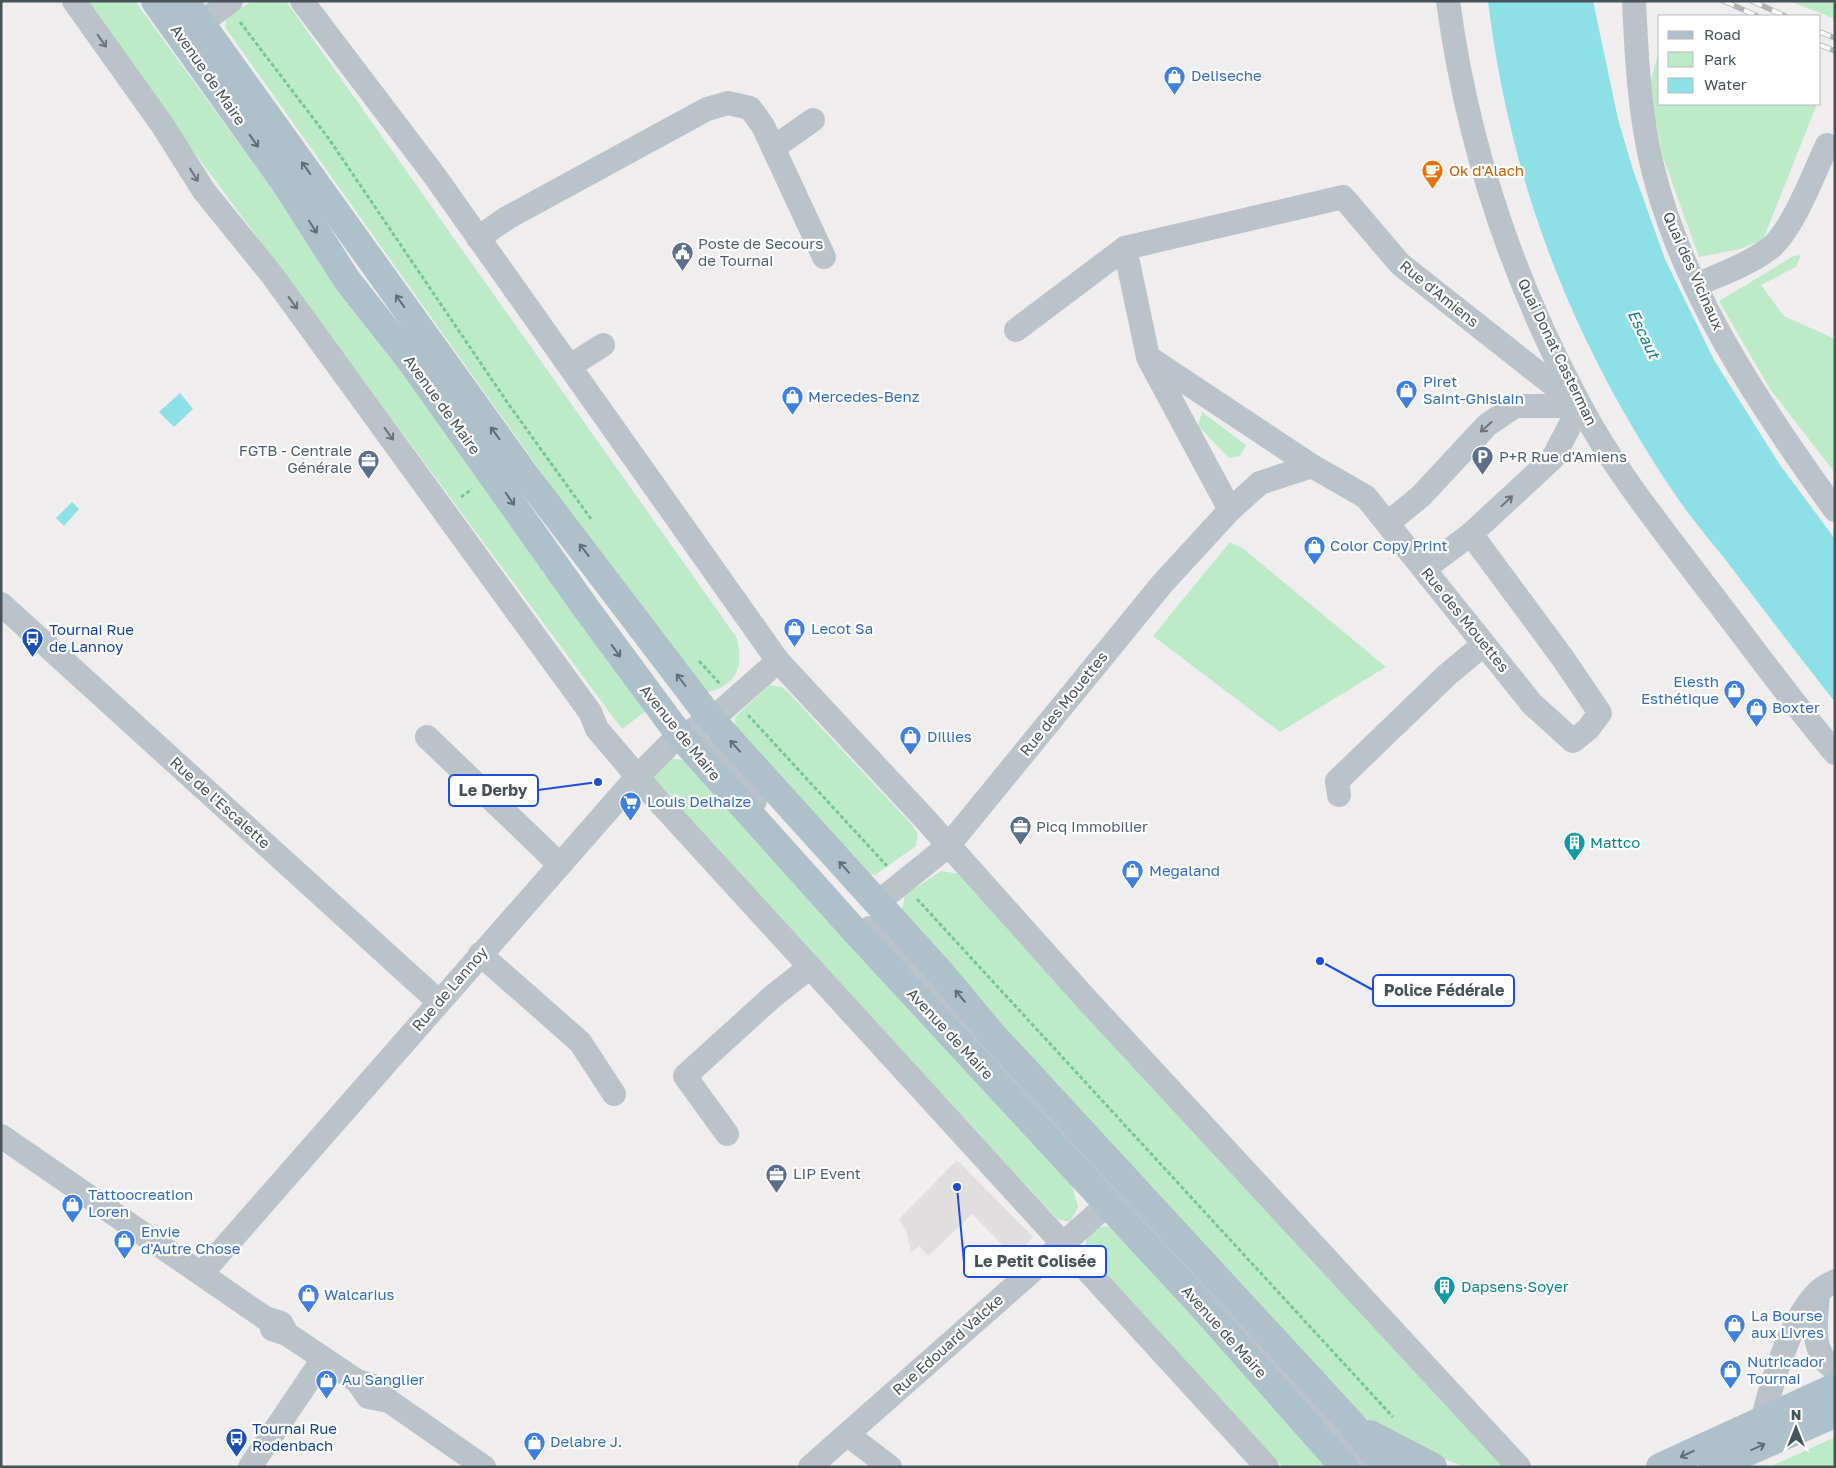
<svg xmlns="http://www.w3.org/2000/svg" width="1836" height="1468" font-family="'Golos Text',sans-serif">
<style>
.education{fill:#e0dede}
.green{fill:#bdebc8}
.water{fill:#8ce0e6}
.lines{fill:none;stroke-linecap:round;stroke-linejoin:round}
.path{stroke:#77c794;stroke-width:3;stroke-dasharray:4 2.5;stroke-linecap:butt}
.minor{stroke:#b9c3c9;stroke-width:24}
.major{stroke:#aec0ca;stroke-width:28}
.rail-casing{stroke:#afb3b7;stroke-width:5.5}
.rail{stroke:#fff;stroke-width:4;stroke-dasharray:11;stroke-linecap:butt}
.oneway{stroke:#68757b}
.oneway2{stroke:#606e75}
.labels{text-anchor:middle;stroke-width:4.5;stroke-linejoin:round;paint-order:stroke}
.street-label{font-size:15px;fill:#465359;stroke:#fff}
.shop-label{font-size:15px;fill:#366cbe;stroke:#fff;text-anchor:start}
.food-label{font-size:15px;fill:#c56008;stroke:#fff;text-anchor:start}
.service-label{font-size:15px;fill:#4e5e75;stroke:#fff;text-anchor:start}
.transit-label{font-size:15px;fill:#164399;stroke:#fff;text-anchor:start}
.culture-label{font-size:15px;fill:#0d838f;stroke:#fff;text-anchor:start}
.water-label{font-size:16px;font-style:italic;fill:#148088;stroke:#fff}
.leader{fill:none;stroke:#1d4ed8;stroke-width:2}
.callout-dot{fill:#1d4ed8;stroke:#fff;stroke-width:2}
.callout{fill:#fff;stroke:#1d4ed8;stroke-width:2}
.callout-label{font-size:16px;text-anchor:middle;font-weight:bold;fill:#465359}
</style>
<rect width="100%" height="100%" fill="#efeded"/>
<!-- education -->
<path class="education" d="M957,1160L1033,1237L1014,1257L972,1214L928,1256L920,1246L911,1252L906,1230L899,1219Z"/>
<!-- green -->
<g class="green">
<path d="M82,1H135L418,389L646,711L622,729Z"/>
<path d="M252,1H286L737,638C739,649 742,662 736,673C729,686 711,696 696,690L225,27L227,17Z"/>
<path d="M1790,1H1835V19Z"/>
<path d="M1660,48V104H1817L1763,240L1739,249L1699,257L1663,157L1649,87Z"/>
<path d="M1801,255L1796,267L1761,285L1784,316L1835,339V473L1770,389L1719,301L1794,256Z"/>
<path d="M1202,412L1246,445L1240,456L1229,458L1198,426Z"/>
<path d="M1230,542L1245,550L1386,667L1280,732L1153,636Z"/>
<path d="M769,685L782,687L790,694L913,826L918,834L916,846L875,875L864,873L733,730L736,716Z"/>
<path d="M670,758L683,760L695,770L1071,1181L1078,1207L1070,1222L1057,1219L652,778Z"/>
<path d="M941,871L960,874L1504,1467H1466L1433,1455L1366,1423L901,914L905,895Z"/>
<path d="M1105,1226L1113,1227L1330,1467H1283L1086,1256V1236L1097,1228Z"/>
<path d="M1835,1437V1467H1769Z"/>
</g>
<!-- water -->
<g class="water">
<path d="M1488,1H1593L1618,119L1633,170L1665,259L1714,360L1780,465L1835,539V702C1799,656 1763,609 1728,563C1710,540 1690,517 1674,493C1572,341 1510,183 1488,1Z"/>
<path d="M180,393L193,409L174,427L159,412Z"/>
<path d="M72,502L79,509L64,526L56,518Z"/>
</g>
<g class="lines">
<!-- path -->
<g class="path">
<path d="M240,22L329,139L507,402L591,519"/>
<path d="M461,497L472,489"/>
<path d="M699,661L720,684"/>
<path d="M748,715L887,866"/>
<path d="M917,899L1393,1417"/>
</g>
<!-- minor -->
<g class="minor">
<path d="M74,1L163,126L204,191L272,275L590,712L597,729L660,803L1267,1467"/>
<path d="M302,1L434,175L778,661L926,820L1088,1001L1519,1467"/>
<path d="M1448,1C1467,143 1512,279 1580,405C1613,468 1658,523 1700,579C1745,637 1788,697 1835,753"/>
<path d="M1634,1C1636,44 1638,87 1645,130C1667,269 1754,398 1835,510"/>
<path d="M201,23L231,1"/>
<path d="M773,148L813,120"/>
<path d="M478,238L507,218L707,109L728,103L750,108L763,126L824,257"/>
<path d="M1125,248L1148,357L1312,466"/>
<path d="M1696,285C1721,274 1747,265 1769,249C1792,232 1814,173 1827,145"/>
<path d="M1016,330L1125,248L1343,197L1400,264L1575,402"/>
<path d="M1150,361L1230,510"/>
<path d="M570,366L603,345"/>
<path d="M1388,523L1421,496L1487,425L1515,406H1580"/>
<path d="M1424,569L1471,534L1553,458L1580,406"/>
<path d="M1,604L438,1001"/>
<path d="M427,737L560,865"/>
<path d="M687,740L718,755L755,801"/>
<path d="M1339,795L1337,781L1447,675L1484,644"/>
<path d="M877,903L948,846L1162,584L1230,510L1260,483L1312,466L1366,497L1532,704L1573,741L1588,729L1600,713L1562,657L1471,534"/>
<path d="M870,928L1014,1079L1246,1331L1368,1467"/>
<path d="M480,954L580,1042L614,1094"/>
<path d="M727,1134L685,1076L772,997L810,967"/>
<path d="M1,1136L265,1318L281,1323L287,1334"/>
<path d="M202,1273L637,777L669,745L718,714L778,661"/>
<path d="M1818,1292C1817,1318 1808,1352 1835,1369"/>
<path d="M272,1329L287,1334L357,1381"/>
<path d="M389,1401L368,1397L357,1381L377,1387L389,1401L484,1467"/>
<path d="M1763,1418C1772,1382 1791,1317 1819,1291C1823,1287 1830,1284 1835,1281"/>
<path d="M848,1435L890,1467"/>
<path d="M250,1467L323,1359"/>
<path d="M810,1467L1108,1204"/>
</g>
<!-- major -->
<g class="major">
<path d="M155,1L287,186L347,280L410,360L588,611L681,737L854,930L1200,1304L1344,1467"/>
<path d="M185,1L523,472L711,719L941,973L992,1034L1352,1424L1373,1452L1391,1467"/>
<path d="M1370,1434L1433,1467"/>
<path d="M1660,1467L1835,1387"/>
<path d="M1713,1467L1835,1414"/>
</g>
<defs>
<g id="rail">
<path d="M1724,1L1757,16"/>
<path d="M1752,1L1785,16"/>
<path d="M1820,32L1835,38"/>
<path d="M1820,45L1835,51"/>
</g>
</defs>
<!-- rail casing -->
<use href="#rail" class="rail-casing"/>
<!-- rail -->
<use href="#rail" class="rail"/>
</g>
<!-- one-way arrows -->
<defs><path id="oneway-shaft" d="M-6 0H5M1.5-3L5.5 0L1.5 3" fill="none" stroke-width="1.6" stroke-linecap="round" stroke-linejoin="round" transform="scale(1.25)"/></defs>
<g class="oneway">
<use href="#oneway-shaft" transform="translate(102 41) rotate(55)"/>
<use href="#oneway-shaft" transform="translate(194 175) rotate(58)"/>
<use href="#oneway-shaft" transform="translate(293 303) rotate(54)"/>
<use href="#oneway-shaft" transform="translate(1486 427) rotate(138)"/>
<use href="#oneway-shaft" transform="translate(389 434) rotate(54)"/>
<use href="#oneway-shaft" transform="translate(1507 501) rotate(-43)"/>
</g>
<g class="oneway2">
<use href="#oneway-shaft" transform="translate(254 141) rotate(55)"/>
<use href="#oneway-shaft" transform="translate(306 168) rotate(-126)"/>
<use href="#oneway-shaft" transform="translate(313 227) rotate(57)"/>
<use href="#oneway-shaft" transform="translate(400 301) rotate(-125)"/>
<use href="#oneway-shaft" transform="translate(495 433) rotate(-126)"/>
<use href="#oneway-shaft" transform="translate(510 499) rotate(55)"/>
<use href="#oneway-shaft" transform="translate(584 550) rotate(-128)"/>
<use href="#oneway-shaft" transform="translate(616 651) rotate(54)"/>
<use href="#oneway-shaft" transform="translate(681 680) rotate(-127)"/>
<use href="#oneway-shaft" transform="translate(735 746) rotate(-132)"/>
<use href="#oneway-shaft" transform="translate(844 867) rotate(-132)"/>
<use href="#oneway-shaft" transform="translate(960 996) rotate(-130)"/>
<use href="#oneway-shaft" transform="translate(1758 1447) rotate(-24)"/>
<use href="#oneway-shaft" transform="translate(1687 1454) rotate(155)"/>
</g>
<!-- icons -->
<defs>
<symbol id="shop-pin" viewBox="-11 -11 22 30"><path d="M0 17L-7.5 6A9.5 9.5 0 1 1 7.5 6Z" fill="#3f7fe0" stroke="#fff"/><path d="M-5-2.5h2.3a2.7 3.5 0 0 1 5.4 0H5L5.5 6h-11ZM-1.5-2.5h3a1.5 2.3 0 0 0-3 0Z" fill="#fff"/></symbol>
<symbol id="cafe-pin" viewBox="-11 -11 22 30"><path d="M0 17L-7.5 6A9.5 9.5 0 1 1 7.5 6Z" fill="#e8710a" stroke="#fff"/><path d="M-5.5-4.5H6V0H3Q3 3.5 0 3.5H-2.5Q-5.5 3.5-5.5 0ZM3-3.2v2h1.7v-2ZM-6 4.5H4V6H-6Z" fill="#fff"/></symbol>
<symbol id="civic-pin" viewBox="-11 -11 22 30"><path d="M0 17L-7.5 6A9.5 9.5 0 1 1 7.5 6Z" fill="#5c6f8a" stroke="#fff"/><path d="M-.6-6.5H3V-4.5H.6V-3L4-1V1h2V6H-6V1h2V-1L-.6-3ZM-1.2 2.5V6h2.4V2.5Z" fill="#fff"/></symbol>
<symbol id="parking-pin" viewBox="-11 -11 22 30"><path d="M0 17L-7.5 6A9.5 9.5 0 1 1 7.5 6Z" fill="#5c6f8a" stroke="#fff"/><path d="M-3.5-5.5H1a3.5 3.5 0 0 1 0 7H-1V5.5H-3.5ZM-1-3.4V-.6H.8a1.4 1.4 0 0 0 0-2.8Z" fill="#fff"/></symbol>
<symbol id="office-pin" viewBox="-11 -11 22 30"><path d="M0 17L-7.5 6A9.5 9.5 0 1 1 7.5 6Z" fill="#5c6f8a" stroke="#fff"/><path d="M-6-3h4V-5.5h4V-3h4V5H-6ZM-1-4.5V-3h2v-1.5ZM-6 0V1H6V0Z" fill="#fff"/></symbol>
<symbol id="bus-pin" viewBox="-11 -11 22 30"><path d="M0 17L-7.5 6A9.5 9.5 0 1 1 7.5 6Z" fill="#1a4fb4" stroke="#fff"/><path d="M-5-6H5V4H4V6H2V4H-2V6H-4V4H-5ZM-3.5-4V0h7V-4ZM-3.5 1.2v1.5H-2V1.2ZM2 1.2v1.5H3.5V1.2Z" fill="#fff"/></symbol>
<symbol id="supermarket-pin" viewBox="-11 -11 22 30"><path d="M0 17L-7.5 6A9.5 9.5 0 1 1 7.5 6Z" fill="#3f7fe0" stroke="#fff"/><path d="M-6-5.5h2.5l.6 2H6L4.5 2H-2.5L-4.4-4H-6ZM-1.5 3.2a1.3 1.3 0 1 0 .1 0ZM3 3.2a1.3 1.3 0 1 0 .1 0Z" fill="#fff"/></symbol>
<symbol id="building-pin" viewBox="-11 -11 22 30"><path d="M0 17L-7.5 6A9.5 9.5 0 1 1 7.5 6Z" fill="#0f9aa8" stroke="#fff"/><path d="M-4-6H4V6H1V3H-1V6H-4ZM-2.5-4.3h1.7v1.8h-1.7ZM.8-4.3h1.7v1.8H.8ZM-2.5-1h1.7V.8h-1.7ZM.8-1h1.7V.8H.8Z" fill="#fff"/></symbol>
</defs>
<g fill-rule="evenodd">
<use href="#shop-pin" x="1162" y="64" width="25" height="34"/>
<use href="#cafe-pin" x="1420" y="158" width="25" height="34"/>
<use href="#civic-pin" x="670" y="240" width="25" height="34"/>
<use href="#shop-pin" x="1394" y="378" width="25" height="34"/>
<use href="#shop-pin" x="780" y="384" width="25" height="34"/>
<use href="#parking-pin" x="1470" y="444" width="25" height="34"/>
<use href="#office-pin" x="356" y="448" width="25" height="34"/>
<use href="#shop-pin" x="1302" y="534" width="25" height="34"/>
<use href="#shop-pin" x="782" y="616" width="25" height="34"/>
<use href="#bus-pin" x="20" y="626" width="25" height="34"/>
<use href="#shop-pin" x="1722" y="678" width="25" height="34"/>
<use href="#shop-pin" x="1744" y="696" width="25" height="34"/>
<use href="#shop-pin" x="898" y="724" width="25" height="34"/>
<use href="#supermarket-pin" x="618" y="790" width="25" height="34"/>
<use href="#office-pin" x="1008" y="814" width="25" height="34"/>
<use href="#building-pin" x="1562" y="830" width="25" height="34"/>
<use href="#shop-pin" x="1120" y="858" width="25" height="34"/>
<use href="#office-pin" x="764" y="1162" width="25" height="34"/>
<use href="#shop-pin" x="60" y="1192" width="25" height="34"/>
<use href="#shop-pin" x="112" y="1228" width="25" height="34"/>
<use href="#building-pin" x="1432" y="1274" width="25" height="34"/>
<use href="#shop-pin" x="296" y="1282" width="25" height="34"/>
<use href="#shop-pin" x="1722" y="1312" width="25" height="34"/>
<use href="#shop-pin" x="1718" y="1358" width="25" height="34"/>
<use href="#shop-pin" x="314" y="1368" width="25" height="34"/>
<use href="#bus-pin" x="224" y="1426" width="25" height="34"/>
<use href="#shop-pin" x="522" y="1430" width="25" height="34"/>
</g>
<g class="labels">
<!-- street labels -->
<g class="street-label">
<text transform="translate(208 75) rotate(55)" y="5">Avenue de Maire</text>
<text transform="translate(1693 271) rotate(66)" y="5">Quai des Vicinaux</text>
<text transform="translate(1439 294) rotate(39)" y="5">Rue d'Amiens</text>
<text transform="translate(1557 352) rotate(64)" y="5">Quai Donat Casterman</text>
<text transform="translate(442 405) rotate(54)" y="5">Avenue de Maire</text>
<text transform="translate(1465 620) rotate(51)" y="5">Rue des Mouettes</text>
<text transform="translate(1064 704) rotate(-51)" y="5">Rue des Mouettes</text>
<text transform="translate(680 733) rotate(51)" y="5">Avenue de Maire</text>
<text transform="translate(220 803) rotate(42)" y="5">Rue de l'Escalette</text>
<text transform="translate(450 989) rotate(-49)" y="5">Rue de Lannoy</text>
<text transform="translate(950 1034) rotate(47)" y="5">Avenue de Maire</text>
<text transform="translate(1224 1332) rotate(48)" y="5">Avenue de Maire</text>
<text transform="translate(948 1345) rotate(-42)" y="5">Rue Edouard Valcke</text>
</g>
<!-- shop labels -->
<g class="shop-label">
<text x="1191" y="81">Deliseche</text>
<text x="1423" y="387">Piret<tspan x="1423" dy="17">Saint-Ghislain</tspan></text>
<text x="808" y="402">Mercedes-Benz</text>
<text x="1330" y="551">Color Copy Print</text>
<text x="811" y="634">Lecot Sa</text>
<text x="1719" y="687" text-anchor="end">Elesth<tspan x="1719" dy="17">Esthétique</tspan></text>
<text x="1772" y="713">Boxter</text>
<text x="927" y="742">Dillies</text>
<text x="647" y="807">Louis Delhaize</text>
<text x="1149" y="876">Megaland</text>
<text x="88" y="1200">Tattoocreation<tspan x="88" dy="17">Loren</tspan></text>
<text x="141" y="1237">Envie<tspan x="141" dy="17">d'Autre Chose</tspan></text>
<text x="324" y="1300">Walcarius</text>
<text x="1751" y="1321">La Bourse<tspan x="1751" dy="17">aux Livres</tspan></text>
<text x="1747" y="1367">Nutricador<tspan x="1747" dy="17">Tournai</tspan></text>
<text x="342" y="1385">Au Sanglier</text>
<text x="550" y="1447">Delabre J.</text>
</g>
<!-- food labels -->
<g class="food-label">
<text x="1449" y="176">Ok d'Alach</text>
</g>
<!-- service labels -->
<g class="service-label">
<text x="698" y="249">Poste de Secours<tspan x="698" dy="17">de Tournai</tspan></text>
<text x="352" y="456" text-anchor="end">FGTB - Centrale<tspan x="352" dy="17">Générale</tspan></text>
<text x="1499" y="462">P+R Rue d'Amiens</text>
<text x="1036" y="832">Picq Immobilier</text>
<text x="793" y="1179">LIP Event</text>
</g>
<!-- transit labels -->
<g class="transit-label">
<text x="49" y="635">Tournai Rue<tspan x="49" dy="17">de Lannoy</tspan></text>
<text x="252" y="1434">Tournai Rue<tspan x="252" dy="17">Rodenbach</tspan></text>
</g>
<!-- culture labels -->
<g class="culture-label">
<text x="1590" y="848">Mattco</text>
<text x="1461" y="1292">Dapsens·Soyer</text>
</g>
<!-- water labels -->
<g class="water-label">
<text transform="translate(1644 334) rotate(64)" y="6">Escaut</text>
</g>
</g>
<!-- callouts -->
<path class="leader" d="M598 782L538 790M1320 961L1373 990M957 1187L964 1262"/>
<g class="callout-dot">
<circle cx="598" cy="782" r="5"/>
<circle cx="1320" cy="961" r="5"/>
<circle cx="957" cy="1187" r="5"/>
</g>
<g class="callout">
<rect x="449" y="775" width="89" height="31" rx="5"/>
<rect x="1373" y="975" width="141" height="31" rx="5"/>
<rect x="964" y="1246" width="142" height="31" rx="5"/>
</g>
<g class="callout-label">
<text x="493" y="796">Le Derby</text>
<text x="1444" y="996">Police Fédérale</text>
<text x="1035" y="1267">Le Petit Colisée</text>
</g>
<!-- border -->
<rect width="1836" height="1468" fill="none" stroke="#465359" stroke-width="5"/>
<!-- legend -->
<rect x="1658" y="15" width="162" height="90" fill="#ffffff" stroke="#b5babd"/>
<rect x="1668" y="31" width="25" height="8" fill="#aec0ca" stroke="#b5babd"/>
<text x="1704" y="40" font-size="15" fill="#465359">Road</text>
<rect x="1668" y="52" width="25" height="15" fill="#bdebc8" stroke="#b5babd"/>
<text x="1704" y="65" font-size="15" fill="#465359">Park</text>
<rect x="1668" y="78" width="25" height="15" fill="#8ce0e6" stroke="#b5babd"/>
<text x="1704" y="90" font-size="15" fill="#465359">Water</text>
<!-- north arrow -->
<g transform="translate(1796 1428)" stroke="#ffffff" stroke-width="4" paint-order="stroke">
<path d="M0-4L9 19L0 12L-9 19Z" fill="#465359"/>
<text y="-8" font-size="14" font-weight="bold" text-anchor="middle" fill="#465359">N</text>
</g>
</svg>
